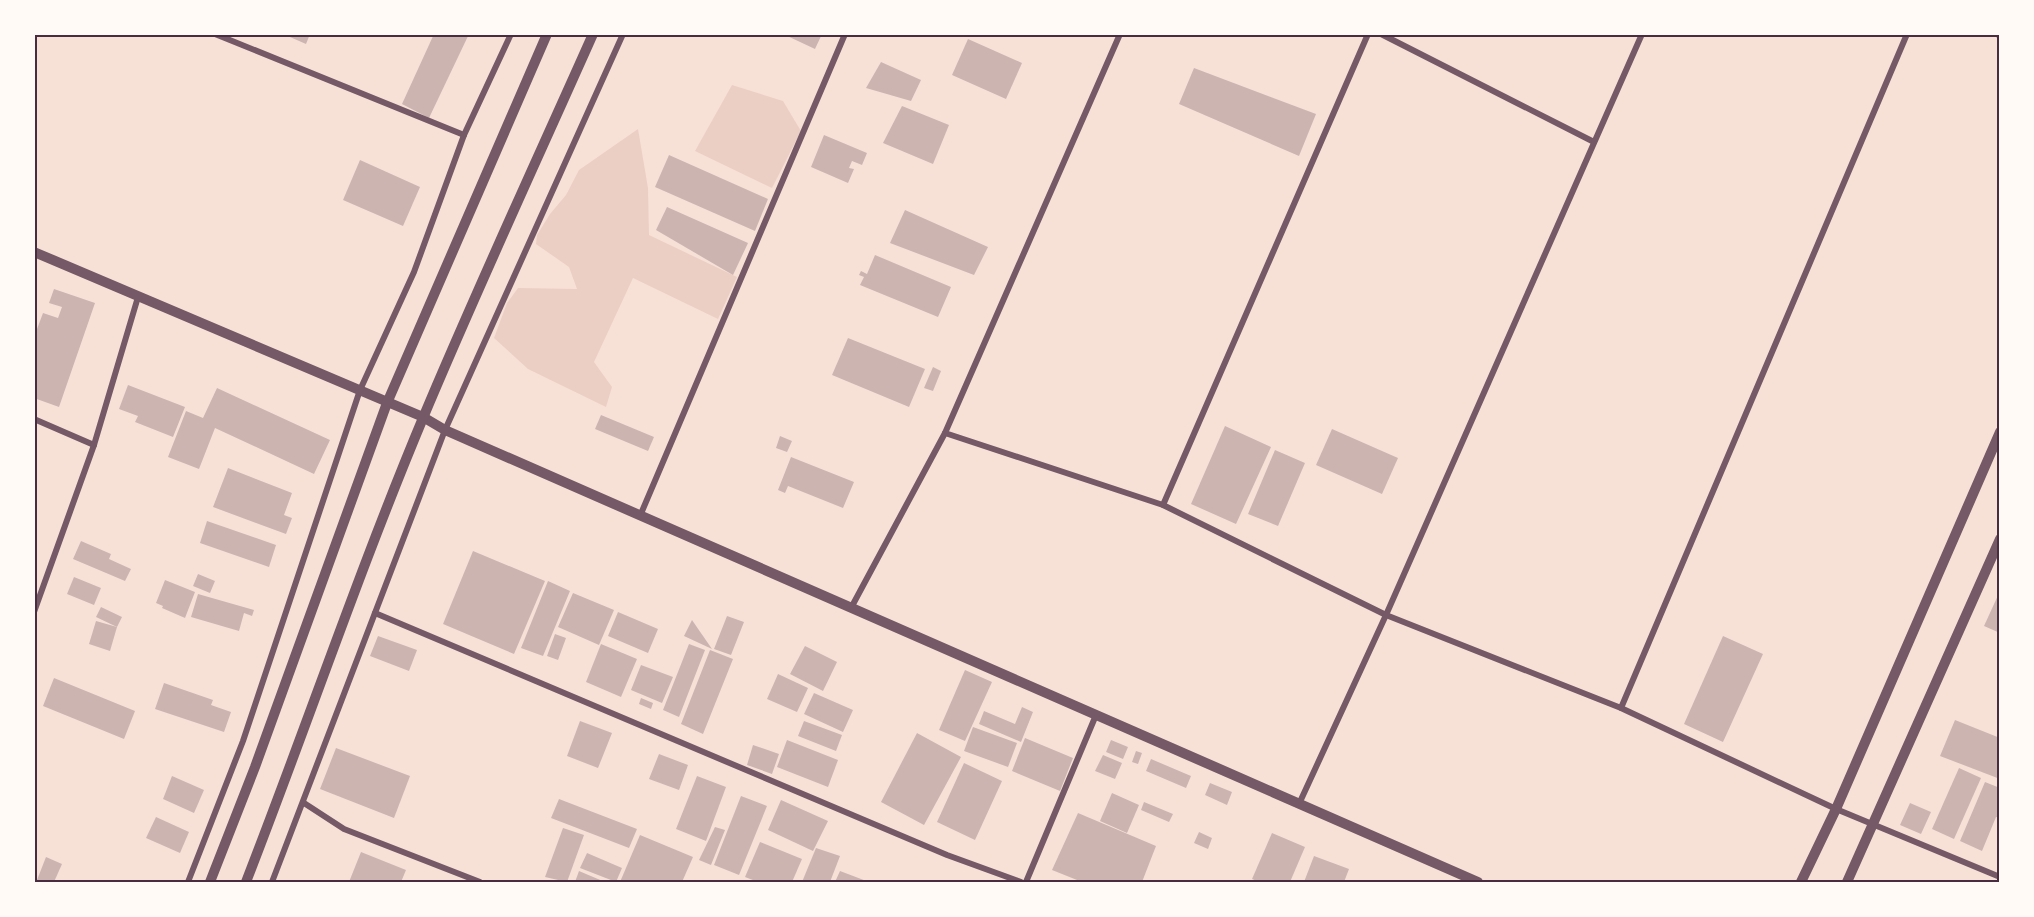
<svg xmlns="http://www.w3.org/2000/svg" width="2034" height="917" font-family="Jost,sans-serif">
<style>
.green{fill:#ebcfc5}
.building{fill:#ccb4b1}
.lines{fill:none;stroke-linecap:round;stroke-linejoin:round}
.minor{stroke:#755966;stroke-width:6}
.tertiary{stroke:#755966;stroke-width:10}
.neatline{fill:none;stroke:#4a2c40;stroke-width:2}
</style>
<rect width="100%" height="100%" fill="#f7e1d7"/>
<!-- green -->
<g class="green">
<path d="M732,85L783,101L801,131L772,188L695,151Z"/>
<path d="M638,129L648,188L649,235L737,277L718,319L633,278L594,362L612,387L606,407L528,369L494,338L507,303L518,288L577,289L569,267L536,244L537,235L550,214L566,195L579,170Z"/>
</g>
<!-- building -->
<g class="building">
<path d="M283,34H310L306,44Z"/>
<path d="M434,34H469L429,118L402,104Z"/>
<path d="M783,34H822L815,49Z"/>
<path d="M968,39L1022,63L1006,99L952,75Z"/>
<path d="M881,62L921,80L911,101L866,88Z"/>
<path d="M1194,68L1316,114L1299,156L1179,104Z"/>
<path d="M902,106L949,125L933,164L883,143Z"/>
<path d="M824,135L867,153L862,165L852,161L849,168L854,169L848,183L811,167Z"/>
<path d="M669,155L768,199L755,231L655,187Z"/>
<path d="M360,160L420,187L403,226L343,200Z"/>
<path d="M667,207L748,243L733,275L656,230Z"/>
<path d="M905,210L988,247L974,275L890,243Z"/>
<path d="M875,255L951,287L938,317L860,285L864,277L859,275L861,271L867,274Z"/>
<path d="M54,289L95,303L59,407L34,398V337L43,313L58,318L62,307L49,303Z"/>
<path d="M848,338L925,369L909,407L832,375Z"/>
<path d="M933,367L941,371L933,391L924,388Z"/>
<path d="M128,385L185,407L173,437L135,422L138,416L119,409Z"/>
<path d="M217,388L330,440L314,474L215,428L199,469L168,457L186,411L203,418Z"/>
<path d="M601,415L654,437L648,451L595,429Z"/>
<path d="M1225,426L1271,447L1236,524L1191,504Z"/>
<path d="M1332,429L1398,458L1382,494L1316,465Z"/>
<path d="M780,436L792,441L787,452L776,448Z"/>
<path d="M1275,450L1305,463L1278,526L1248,514Z"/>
<path d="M791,457L854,482L843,508L788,486L785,493L778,490Z"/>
<path d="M228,468L292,493L284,515L292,518L286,534L213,507Z"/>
<path d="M207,521L276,545L269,567L200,543Z"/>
<path d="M81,541L111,554L109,559L131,569L125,581L73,559Z"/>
<path d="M473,551L545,581L514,654L443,624Z"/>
<path d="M198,574L215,581L210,593L193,586Z"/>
<path d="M74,577L101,588L94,605L67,594Z"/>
<path d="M165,580L195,592L185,618L162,608L163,606L156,603Z"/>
<path d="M548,581L570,591L543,656L521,648Z"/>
<path d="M2000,591V633L1984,626Z"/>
<path d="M573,593L614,610L599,645L558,627Z"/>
<path d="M198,594L254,610L252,616L244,613L239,631L191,617Z"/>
<path d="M101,607L122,617L117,627L96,617Z"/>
<path d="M618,612L658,629L648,653L608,636Z"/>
<path d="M727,616L744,622L731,655L714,649Z"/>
<path d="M692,620L712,649L684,636Z"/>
<path d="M96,621L117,627L110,651L89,644Z"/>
<path d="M555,634L566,638L558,660L547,656Z"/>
<path d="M378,636L417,650L409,671L370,656Z"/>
<path d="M1723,636L1763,654L1723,742L1684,724Z"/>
<path d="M601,644L637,659L621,697L586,682Z"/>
<path d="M689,644L705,650L679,717L663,710Z"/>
<path d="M805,646L837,662L823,691L790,674Z"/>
<path d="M710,650L733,659L703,734L681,724Z"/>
<path d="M641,665L673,677L662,703L631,690Z"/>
<path d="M965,670L992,682L965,741L939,730Z"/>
<path d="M778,674L808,688L797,712L767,699Z"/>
<path d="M54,678L135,711L124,739L43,706Z"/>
<path d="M164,683L213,700L211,705L231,712L224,732L155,709Z"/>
<path d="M814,693L853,710L843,732L804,714Z"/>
<path d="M641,698L653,703L651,709L639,704Z"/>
<path d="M1022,707L1033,712L1021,742L979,724L984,711L1015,724Z"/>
<path d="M1955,720L2000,738V779L1940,756Z"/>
<path d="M580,721L612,733L598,768L567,756Z"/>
<path d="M804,721L842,735L836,751L798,736Z"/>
<path d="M973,727L1017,743L1008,767L964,751Z"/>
<path d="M917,733L961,757L924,825L881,802Z"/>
<path d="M1025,738L1073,758L1060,791L1012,771Z"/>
<path d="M787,740L838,760L828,787L777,767Z"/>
<path d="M1111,740L1128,747L1123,759L1106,752Z"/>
<path d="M753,745L779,754L772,774L747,765Z"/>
<path d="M336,748L410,776L394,818L320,789Z"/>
<path d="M1136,751L1142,753L1138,764L1132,762Z"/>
<path d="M659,754L688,765L679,790L649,779Z"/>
<path d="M1103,755L1122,763L1115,779L1095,771Z"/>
<path d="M1151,759L1191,776L1186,788L1146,771Z"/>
<path d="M964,763L1002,781L975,840L937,822Z"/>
<path d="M1959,768L1981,778L1954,839L1932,829Z"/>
<path d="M172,776L204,790L194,813L163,799Z"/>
<path d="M697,776L726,787L706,841L676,829Z"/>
<path d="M1985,782L2000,788V818L1996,817L1982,851L1960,841Z"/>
<path d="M1210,783L1232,792L1227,805L1205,795Z"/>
<path d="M1112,793L1139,805L1127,833L1100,821Z"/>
<path d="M741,796L767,806L739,875L714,865Z"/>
<path d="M559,799L637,829L629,848L551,818Z"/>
<path d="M781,800L828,821L813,851L768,830Z"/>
<path d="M1144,802L1173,814L1169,822L1141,810Z"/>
<path d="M1910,803L1931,812L1921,834L1900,825Z"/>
<path d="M1078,813L1156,846L1142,882H1082L1052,870Z"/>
<path d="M156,817L189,832L180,853L146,838Z"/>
<path d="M715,827L725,830L711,865L699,860Z"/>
<path d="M563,828L584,835L567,882L545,877Z"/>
<path d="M1199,832L1212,838L1208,849L1194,843Z"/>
<path d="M1272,833L1305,847L1290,882H1259L1252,879Z"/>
<path d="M640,835L693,857L682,882H620Z"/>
<path d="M760,842L802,859L792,882H758L745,877Z"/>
<path d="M816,848L840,856L830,882H802Z"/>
<path d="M361,852L406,870L401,882H349Z"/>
<path d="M587,853L622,868L616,882L580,868Z"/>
<path d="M1314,856L1349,869L1344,882H1304Z"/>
<path d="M46,857L62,864L54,882H44L37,880Z"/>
<path d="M579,871L605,882H575Z"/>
<path d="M840,871L869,882H835Z"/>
</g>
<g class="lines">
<!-- minor -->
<g class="minor">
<path d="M215,34L464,135"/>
<path d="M1381,34L1594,142"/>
<path d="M1997,34L2000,36"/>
<path d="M34,419L94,445"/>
<path d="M945,433L1163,505L1386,615L1621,708L1836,809L2000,877"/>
<path d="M1163,505L1368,34"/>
<path d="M640,516L845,34"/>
<path d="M851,608L945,433L1120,34"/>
<path d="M34,612L94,445L138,297"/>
<path d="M375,613L947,855L1021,882"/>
<path d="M1621,708L1907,34"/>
<path d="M304,803L344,829L480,882"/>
<path d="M1299,804L1386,615L1642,34"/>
<path d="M188,882L243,741L360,390L414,272L464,135L511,34"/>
<path d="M272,882L445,430L623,34"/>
<path d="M1026,882L1096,715"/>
</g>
<!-- tertiary -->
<g class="tertiary">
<path d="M34,252L423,417L445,430L1478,882"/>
<path d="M210,882L255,767L387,403L547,34"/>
<path d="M246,882C306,728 359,571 423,418C477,289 536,162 593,34"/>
<path d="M1801,882L1836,809L2000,432"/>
<path d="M1847,882L2000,539"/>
</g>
</g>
<!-- border -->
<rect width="2034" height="917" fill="none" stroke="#fffaf5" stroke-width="72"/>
<rect x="36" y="36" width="1962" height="845" class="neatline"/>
</svg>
